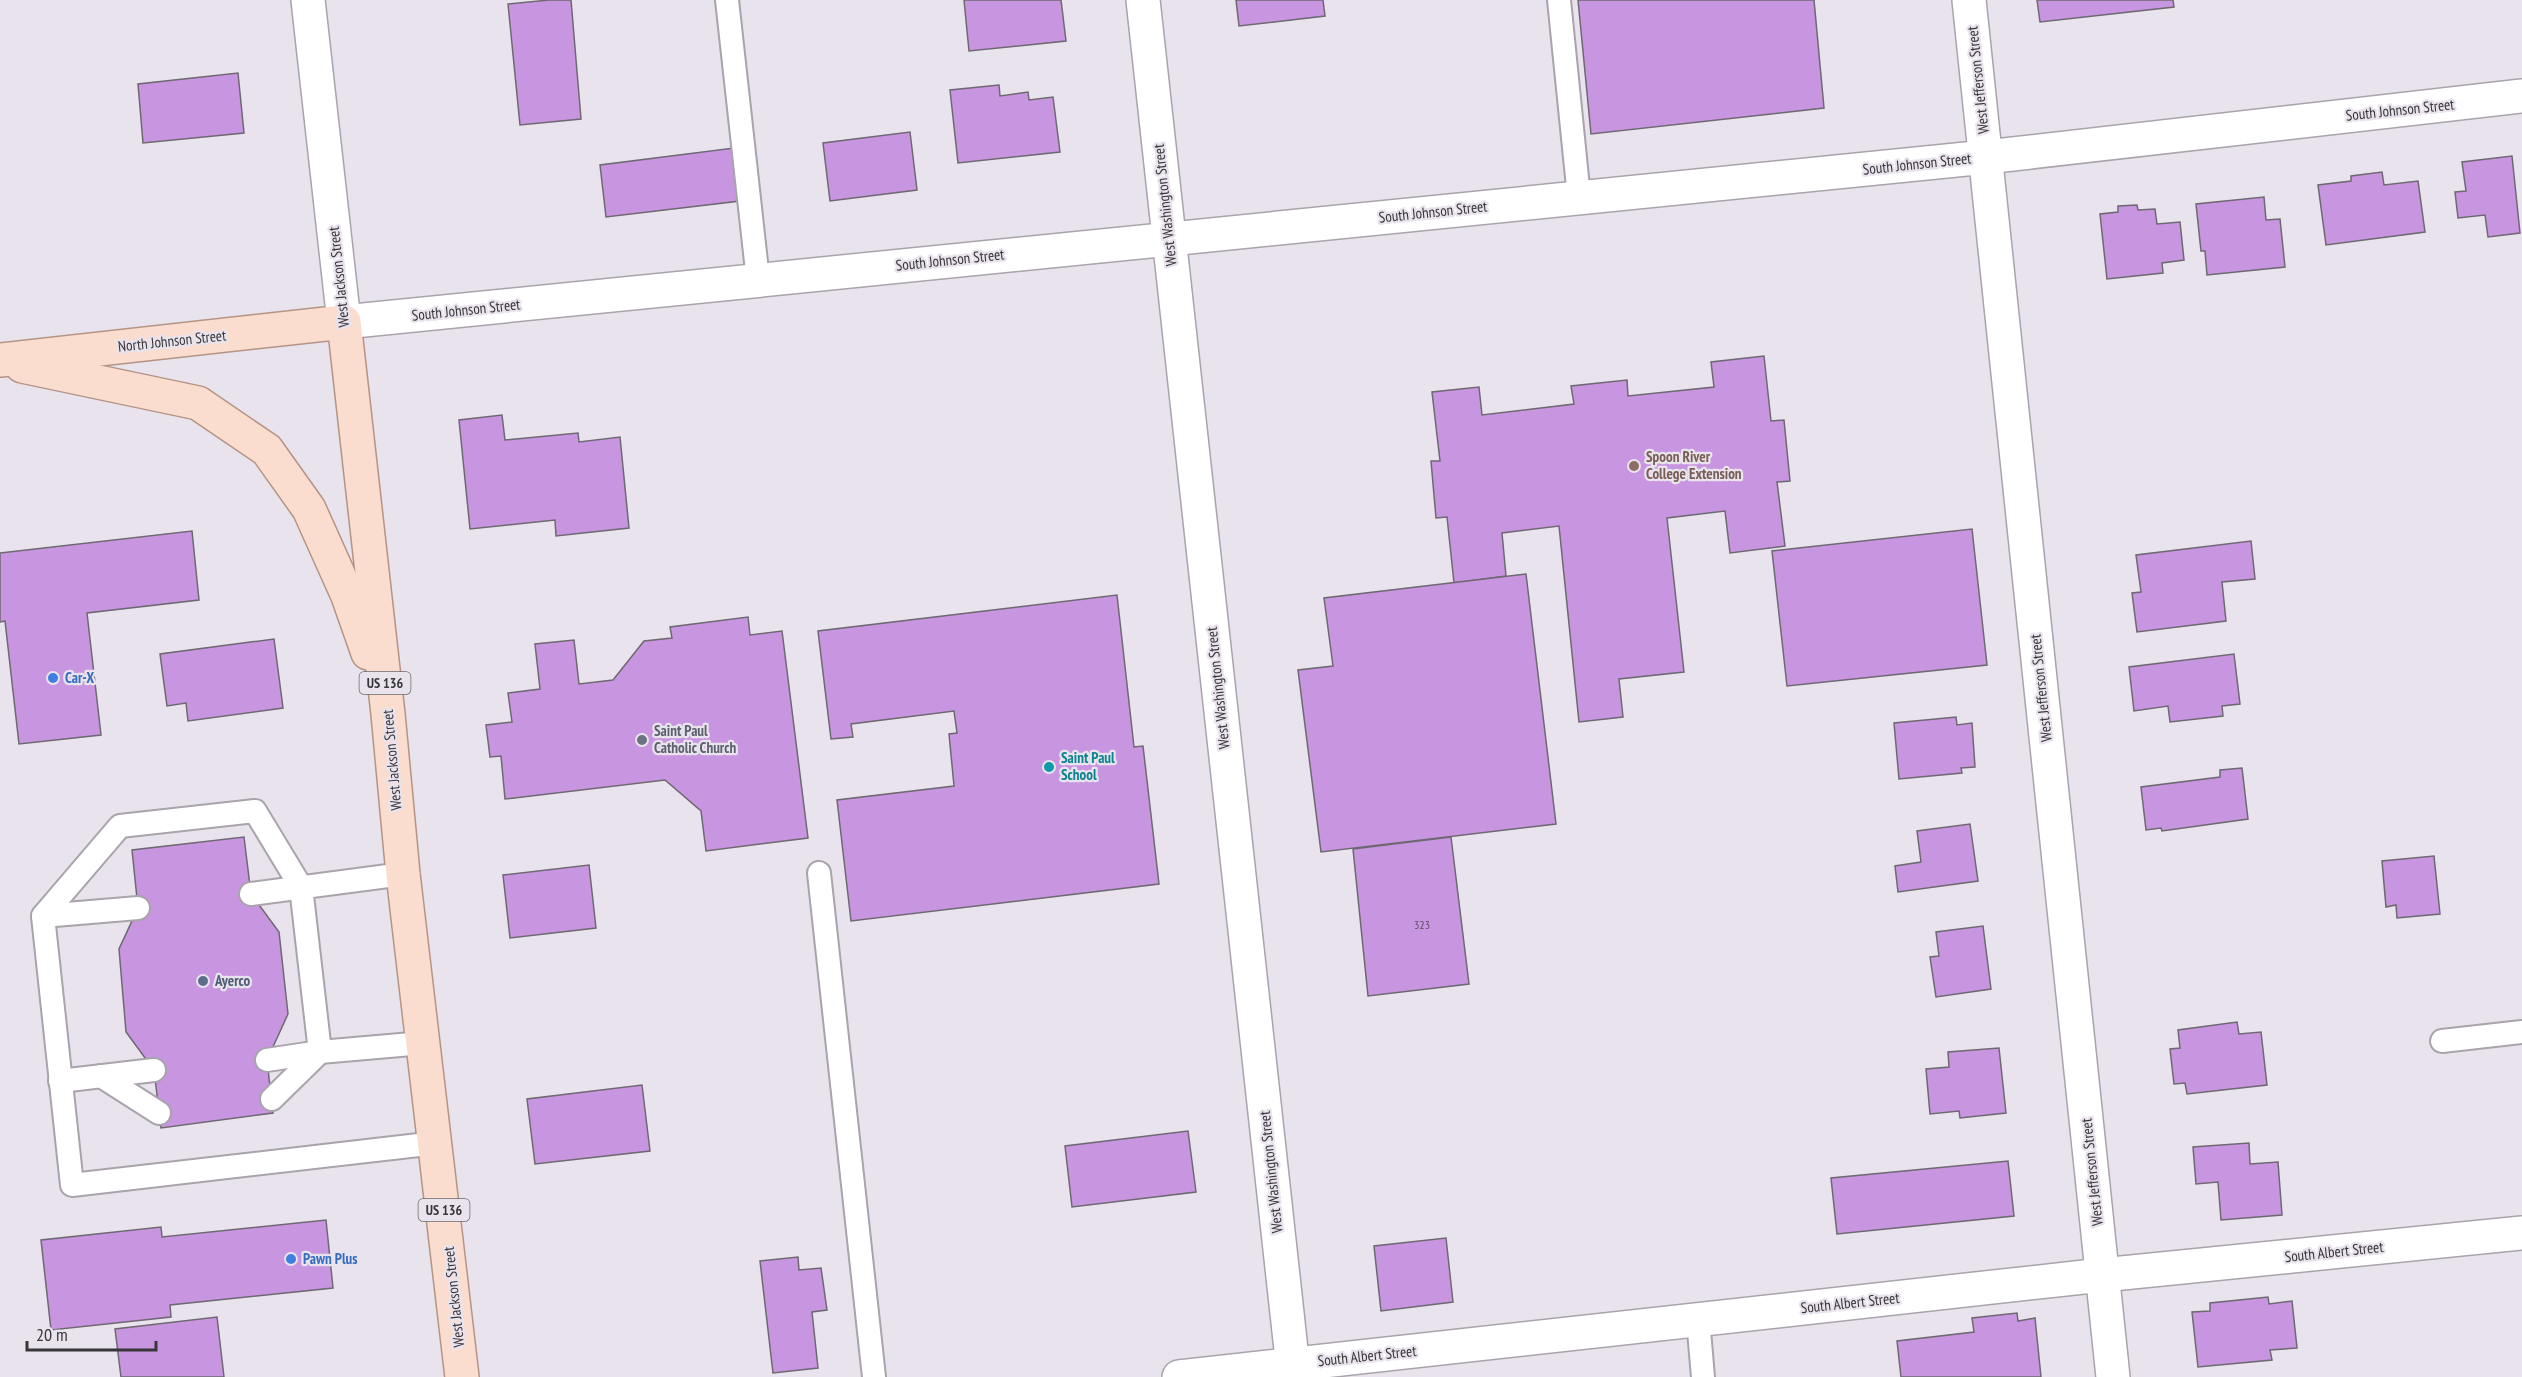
<svg xmlns="http://www.w3.org/2000/svg" width="2522" height="1377" font-family="'PT Sans Narrow',sans-serif">
<style>
.building{fill:#c896e1;stroke:#6e6871;stroke-width:1.5}
.lines{fill:none;stroke-linecap:round;stroke-linejoin:round}
.service-casing{stroke:#a9a3ac;stroke-width:26}
.minor-casing{stroke:#a9a3ac;stroke-width:36}
.tertiary-casing{stroke:#a9a3ac;stroke-width:36}
.primary-casing{stroke:#b49485;stroke-width:36}
.service{stroke:#fff;stroke-width:22}
.minor{stroke:#fff;stroke-width:33}
.tertiary{stroke:#fff;stroke-width:33}
.primary{stroke:#faddce;stroke-width:33}
.education-dot{fill:#8d6e63;stroke:#e9e3ed;stroke-width:2}
.shop-dot{fill:#3f7fe0;stroke:#e9e3ed;stroke-width:2}
.worship-dot{fill:#6b7280;stroke:#e9e3ed;stroke-width:2}
.culture-dot{fill:#0f9aa8;stroke:#e9e3ed;stroke-width:2}
.service-dot{fill:#5c6f8a;stroke:#e9e3ed;stroke-width:2}
.labels{text-anchor:middle;stroke-width:4.5;stroke-linejoin:round;paint-order:stroke}
.number-label{font-size:12px;fill:#5d4e64}
.shield{fill:#e9e3ed;stroke:#6e6a70;stroke-width:1.5}
.shield-label{font-size:14px;font-weight:bold;fill:#39363a}
.street-label{font-size:15px;fill:#39363a;stroke:#e9e3ed}
.education-label{font-size:15px;font-weight:bold;fill:#785e54;stroke:#e9e3ed;text-anchor:start}
.shop-label{font-size:15px;font-weight:bold;fill:#366cbe;stroke:#e9e3ed;text-anchor:start}
.worship-label{font-size:15px;font-weight:bold;fill:#5b616d;stroke:#e9e3ed;text-anchor:start}
.culture-label{font-size:15px;font-weight:bold;fill:#0d838f;stroke:#e9e3ed;text-anchor:start}
.service-label{font-size:15px;font-weight:bold;fill:#4e5e75;stroke:#e9e3ed;text-anchor:start}
</style>
<rect width="100%" height="100%" fill="#e9e3ed"/>
<!-- building -->
<g class="building">
<path d="M549,0H571L581,119L520,125L508,4Z"/>
<path d="M964,0H1061L1066,41L969,51Z"/>
<path d="M1236,0H1323L1325,16L1239,26Z"/>
<path d="M1578,0H1814L1824,108L1591,134Z"/>
<path d="M2037,0H2173L2174,7L2040,22Z"/>
<path d="M238,73L244,133L143,143L138,84Z"/>
<path d="M999,85L1000,96L1028,92L1029,100L1053,97L1060,152L958,163L950,90Z"/>
<path d="M910,132L917,190L830,201L823,143Z"/>
<path d="M734,148L740,201L606,217L600,165Z"/>
<path d="M2512,156L2520,233L2488,237L2485,215L2458,218L2455,192L2466,191L2462,162Z"/>
<path d="M2382,172L2384,185L2418,181L2425,232L2326,245L2318,185L2351,181V176Z"/>
<path d="M2264,197L2266,220L2280,219L2285,267L2207,275L2205,251H2201L2196,204Z"/>
<path d="M2137,205L2138,210L2155,209L2157,224L2180,222L2184,260L2162,263L2163,273L2107,279L2100,214L2118,212V206Z"/>
<path d="M1764,356L1771,421L1784,420L1790,481L1777,482L1785,546L1730,553L1725,511L1667,518L1684,672L1619,679L1623,717L1579,722L1559,526L1502,533L1506,576L1454,583L1447,517L1436,518L1431,461H1440L1432,392L1479,387L1482,415L1574,404L1571,386L1627,380L1628,396L1714,387L1711,362Z"/>
<path d="M502,415L505,440L578,433L579,442L620,437L629,528L556,536L555,520L470,529L459,420Z"/>
<path d="M1972,529L1987,665L1787,686L1772,551Z"/>
<path d="M192,531L199,600L87,613L101,735L19,744L5,621L0,622V553Z"/>
<path d="M2251,541L2255,579L2222,582L2226,621L2137,632L2132,593L2141,592L2136,555Z"/>
<path d="M1526,574L1556,824L1321,852L1298,670L1333,666L1324,598Z"/>
<path d="M1117,595L1134,747L1143,746L1159,884L851,921L837,800L954,786L949,734L957,733L954,711L851,724L853,737L831,739L818,631Z"/>
<path d="M748,617L750,635L782,631L808,838L706,851L701,811L665,780L505,799L501,756L490,757L486,725L512,722L508,693L540,689L535,644L574,640L579,684L613,680L644,641L672,638L670,627Z"/>
<path d="M274,639L283,708L188,721L186,703L167,706L160,654Z"/>
<path d="M2234,654L2240,704L2222,706L2223,716L2170,722L2168,706L2134,711L2129,667Z"/>
<path d="M1956,717L1957,725L1972,723L1975,767L1961,768L1962,773L1899,779L1894,723Z"/>
<path d="M2242,768L2248,819L2162,831L2161,828L2146,830L2141,787L2220,777V770Z"/>
<path d="M1970,824L1978,881L1898,892L1895,866L1921,862L1917,831Z"/>
<path d="M244,837L251,894L279,932L288,1014L267,1060L273,1113L161,1128L154,1070L126,1032L119,949L138,908L132,850Z"/>
<path d="M1451,837L1469,984L1368,996L1353,849Z"/>
<path d="M2434,856L2440,914L2397,918L2396,905L2386,907L2382,861Z"/>
<path d="M589,865L596,928L510,938L503,875Z"/>
<path d="M1983,926L1991,989L1936,997L1930,957L1939,956L1936,932Z"/>
<path d="M2237,1022L2239,1034L2261,1032L2267,1085L2187,1094L2185,1083L2174,1084L2170,1049L2180,1048L2178,1030Z"/>
<path d="M1999,1048L2006,1113L1960,1118L1959,1111L1930,1114L1926,1069L1949,1067L1948,1052Z"/>
<path d="M642,1085L650,1151L535,1164L527,1099Z"/>
<path d="M1188,1131L1196,1192L1072,1207L1065,1146Z"/>
<path d="M2249,1143L2250,1164L2278,1162L2282,1215L2221,1220L2218,1182L2196,1184L2193,1147Z"/>
<path d="M2008,1161L2014,1216L1837,1234L1831,1178Z"/>
<path d="M326,1220L333,1288L170,1305L171,1317L51,1330L41,1240L161,1227L162,1237Z"/>
<path d="M1446,1238L1453,1302L1381,1311L1374,1246Z"/>
<path d="M798,1257L799,1270L821,1268L827,1310L812,1312L818,1368L773,1373L760,1261Z"/>
<path d="M2268,1297L2269,1304L2292,1301L2297,1348L2270,1350L2272,1360L2198,1367L2192,1312L2210,1311V1303Z"/>
<path d="M2017,1313L2018,1321L2035,1318L2041,1377H1901L1897,1341L1974,1332L1972,1318Z"/>
<path d="M217,1317L224,1377H121L115,1329Z"/>
</g>
<g class="lines">
<defs>
<g id="service">
<path d="M727,0L758,280"/>
<path d="M1559,0L1579,197"/>
<path d="M819,873L874,1377"/>
<path d="M251,894L403,874"/>
<path d="M138,908L43,916L72,1185L436,1143"/>
<path d="M43,916L120,826L255,811L301,887L320,1052L272,1099"/>
<path d="M2442,1041L2522,1032"/>
<path d="M267,1060L320,1052L423,1043"/>
<path d="M101,1076L159,1113"/>
<path d="M60,1081L154,1070"/>
<path d="M1698,1319L1703,1377"/>
</g>
<g id="minor">
<path d="M1143,0L1294,1377"/>
<path d="M1969,0L2113,1377"/>
<path d="M344,322L1986,157L2522,96"/>
<path d="M1179,1377L2102,1275L2522,1233"/>
</g>
<path id="tertiary" d="M308,0L344,322"/>
<g id="primary">
<path d="M0,360L344,322L388,714L403,874L462,1377"/>
<path d="M22,366L198,403L267,450L309,509L348,596L368,653"/>
</g>
</defs>
<!-- service casing -->
<use href="#service" class="service-casing"/>
<!-- minor casing -->
<use href="#minor" class="minor-casing"/>
<!-- tertiary casing -->
<use href="#tertiary" class="tertiary-casing"/>
<!-- primary casing -->
<use href="#primary" class="primary-casing"/>
<!-- service -->
<use href="#service" class="service"/>
<!-- minor -->
<use href="#minor" class="minor"/>
<!-- tertiary -->
<use href="#tertiary" class="tertiary"/>
<!-- primary -->
<use href="#primary" class="primary"/>
</g>
<!-- markers -->
<circle class="education-dot" cx="1634" cy="466" r="6"/>
<g class="shop-dot">
<circle cx="53" cy="678" r="6"/>
<circle cx="291" cy="1259" r="6"/>
</g>
<circle class="worship-dot" cx="642" cy="740" r="6"/>
<circle class="culture-dot" cx="1049" cy="767" r="6"/>
<circle class="service-dot" cx="203" cy="981" r="6"/>
<g class="labels">
<!-- number labels -->
<g class="number-label">
<text x="1422" y="929">323</text>
</g>
<!-- shield labels -->
<g class="shield">
<rect x="359.5" y="672" width="51" height="22" rx="4.5"/>
<rect x="418.5" y="1199" width="51" height="22" rx="4.5"/>
</g>
<g class="shield-label">
<text x="385" y="688">US 136</text>
<text x="444" y="1215">US 136</text>
</g>
<!-- street labels -->
<g class="street-label">
<text transform="translate(1978 80) rotate(-96)" y="5">West Jefferson Street</text>
<text transform="translate(2400 110) rotate(-6)" y="5">South Johnson Street</text>
<text transform="translate(1917 164) rotate(-6)" y="5">South Johnson Street</text>
<text transform="translate(1165 205) rotate(-96)" y="5">West Washington Street</text>
<text transform="translate(1433 212) rotate(-6)" y="5">South Johnson Street</text>
<text transform="translate(950 260) rotate(-6)" y="5">South Johnson Street</text>
<text transform="translate(339 277) rotate(-96)" y="5">West Jackson Street</text>
<text transform="translate(466 310) rotate(-6)" y="5">South Johnson Street</text>
<text transform="translate(172 341) rotate(-6)" y="5">North Johnson Street</text>
<text transform="translate(1218 688) rotate(-96)" y="5">West Washington Street</text>
<text transform="translate(2041 688) rotate(-96)" y="5">West Jefferson Street</text>
<text transform="translate(392 760) rotate(-95)" y="5">West Jackson Street</text>
<text transform="translate(1271 1172) rotate(-96)" y="5">West Washington Street</text>
<text transform="translate(2092 1172) rotate(-96)" y="5">West Jefferson Street</text>
<text transform="translate(2334 1252) rotate(-6)" y="5">South Albert Street</text>
<text transform="translate(454 1297) rotate(-96)" y="5">West Jackson Street</text>
<text transform="translate(1850 1303) rotate(-6)" y="5">South Albert Street</text>
<text transform="translate(1367 1356) rotate(-6)" y="5">South Albert Street</text>
</g>
<!-- education labels -->
<g class="education-label">
<text x="1646" y="462">Spoon River<tspan x="1646" dy="17">College Extension</tspan></text>
</g>
<!-- shop labels -->
<g class="shop-label">
<text x="65" y="683">Car-X</text>
<text x="303" y="1264">Pawn Plus</text>
</g>
<!-- worship labels -->
<g class="worship-label">
<text x="654" y="736">Saint Paul<tspan x="654" dy="17">Catholic Church</tspan></text>
</g>
<!-- culture labels -->
<g class="culture-label">
<text x="1061" y="763">Saint Paul<tspan x="1061" dy="17">School</tspan></text>
</g>
<!-- service labels -->
<g class="service-label">
<text x="215" y="986">Ayerco</text>
</g>
</g>
<!-- scale -->
<path d="M27 1341v9h129v-9" fill="none" stroke="#39363a" stroke-width="3"/>
<text x="36" y="1341" font-size="18" fill="#39363a" stroke="#e9e3ed" stroke-width="4.5" paint-order="stroke">20 m</text>
</svg>
